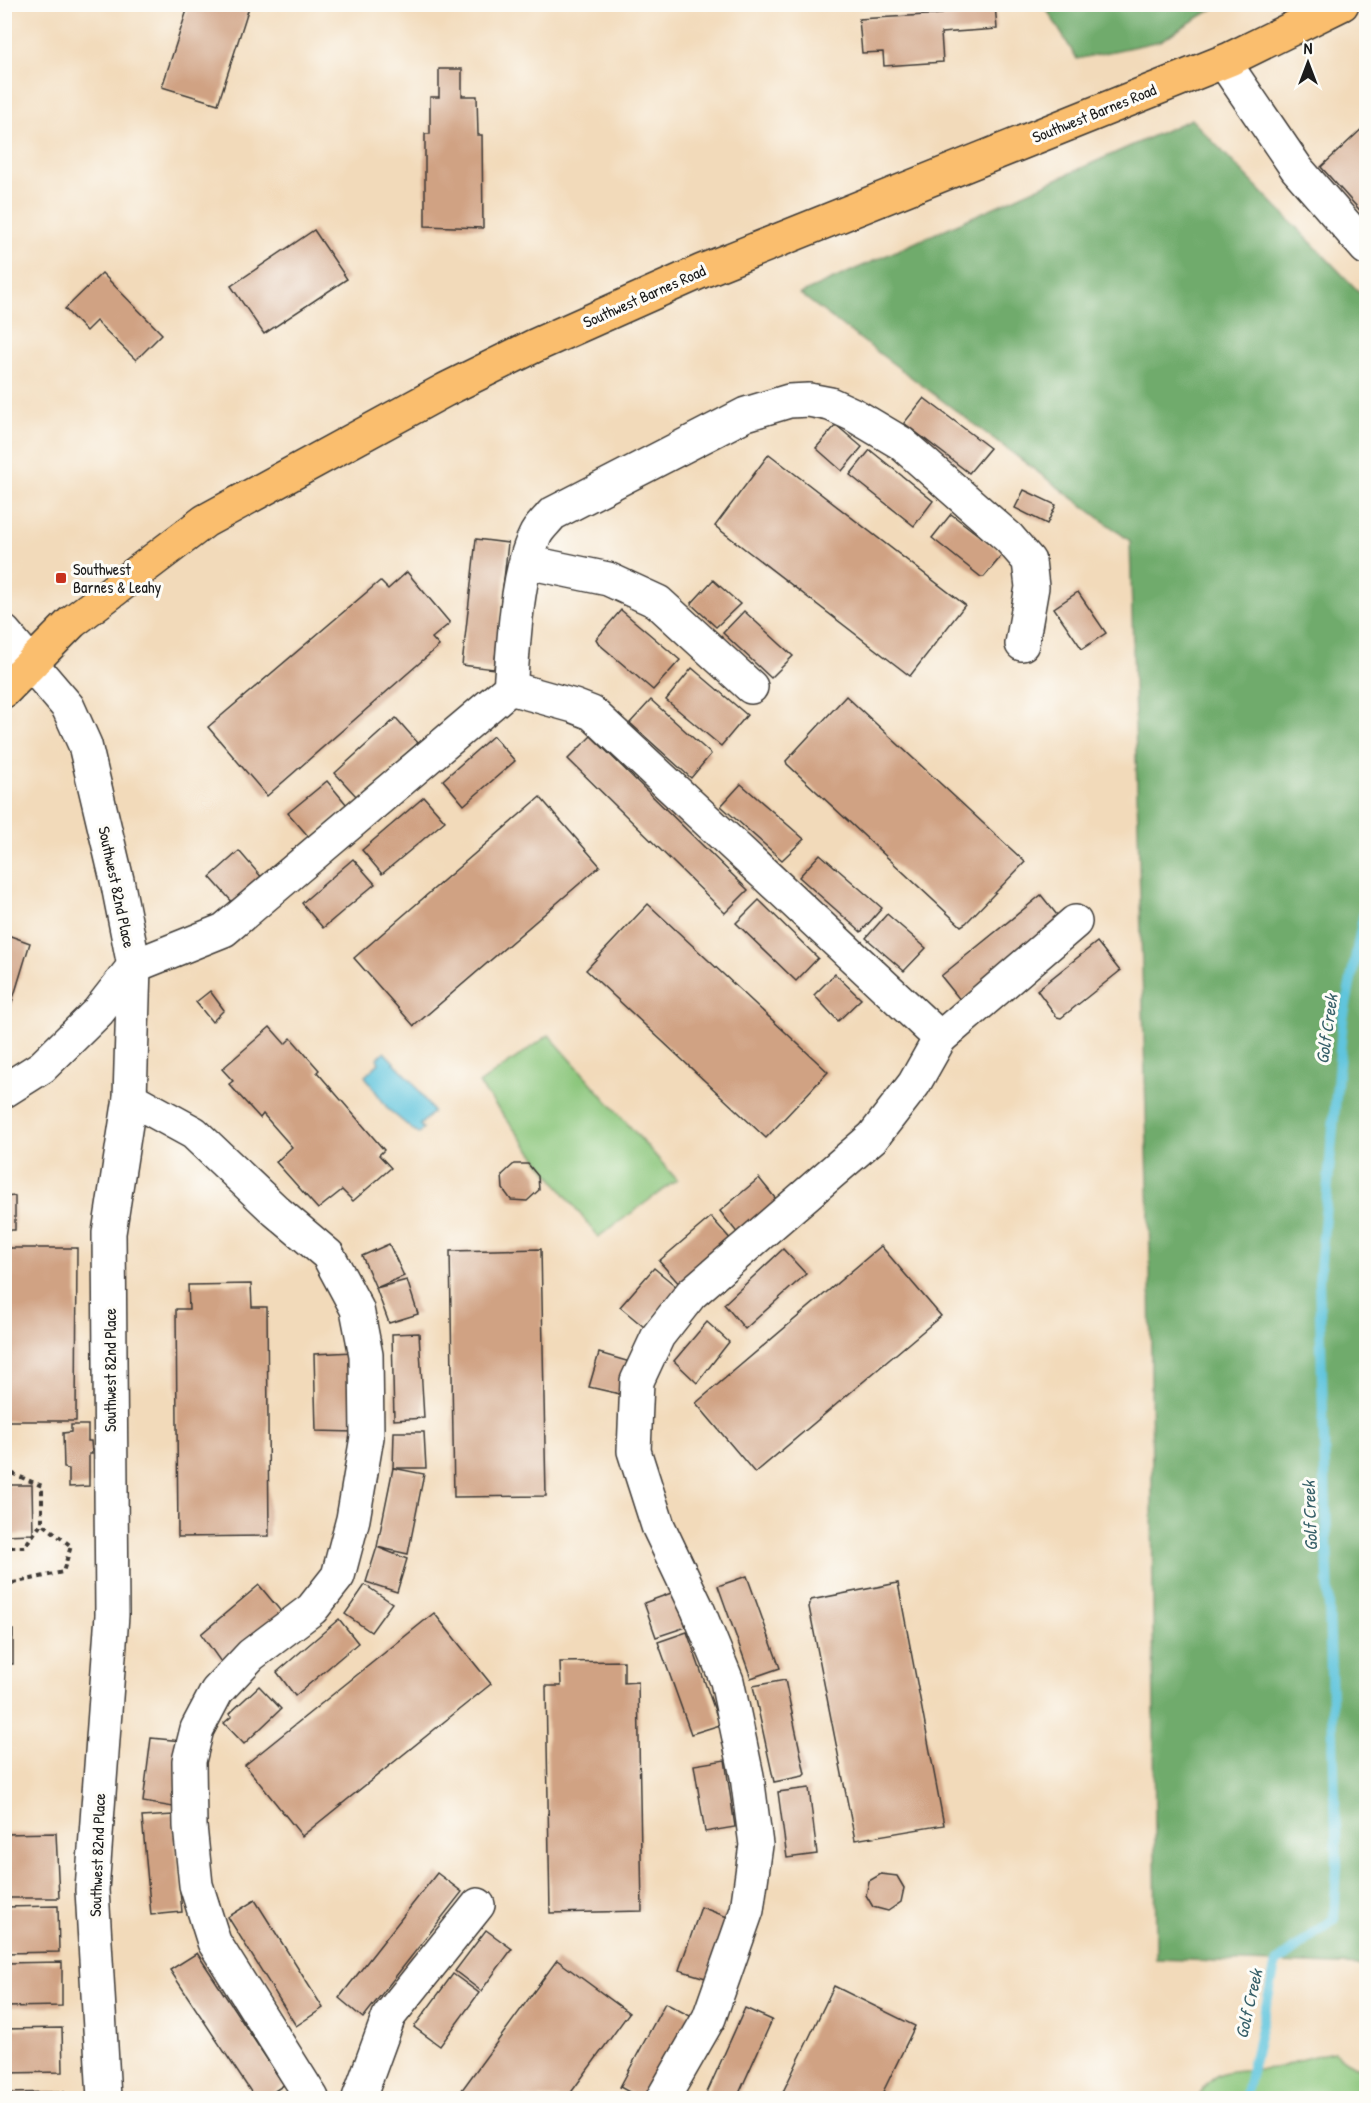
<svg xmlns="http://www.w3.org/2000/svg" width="1371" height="2103" font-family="'Patrick Hand',sans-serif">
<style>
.green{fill:#8bc67c;stroke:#54714c;stroke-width:1.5}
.forest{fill:#70ab6c;stroke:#466444;stroke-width:1.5}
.water{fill:#60c5dd;stroke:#3e707c;stroke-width:1.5}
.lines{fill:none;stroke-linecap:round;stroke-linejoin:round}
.stream{stroke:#60c5dd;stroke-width:10}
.building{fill:#d0a283}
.minor-casing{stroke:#3c3834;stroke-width:36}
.major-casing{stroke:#3c3834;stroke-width:36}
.path{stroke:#3c3834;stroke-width:4;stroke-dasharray:4.5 4.5;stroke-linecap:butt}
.minor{stroke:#fff;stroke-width:33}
.major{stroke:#fabe6e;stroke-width:33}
.poi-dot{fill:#c8321e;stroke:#fdfcf7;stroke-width:2}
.labels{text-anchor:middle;stroke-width:6;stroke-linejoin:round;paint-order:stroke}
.street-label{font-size:16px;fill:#1c1c1c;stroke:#fdfcf7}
.poi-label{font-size:16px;fill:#1c1c1c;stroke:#fdfcf7;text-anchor:start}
.water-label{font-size:18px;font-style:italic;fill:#376069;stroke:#fdfcf7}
</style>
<rect width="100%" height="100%" fill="#fdfcf7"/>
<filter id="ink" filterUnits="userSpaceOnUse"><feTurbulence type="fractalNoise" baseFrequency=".0167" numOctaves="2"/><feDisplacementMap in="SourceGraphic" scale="12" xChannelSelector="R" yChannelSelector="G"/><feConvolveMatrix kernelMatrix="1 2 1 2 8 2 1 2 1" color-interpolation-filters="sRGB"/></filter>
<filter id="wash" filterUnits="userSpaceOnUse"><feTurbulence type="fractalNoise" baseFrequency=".008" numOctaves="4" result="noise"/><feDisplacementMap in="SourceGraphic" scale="24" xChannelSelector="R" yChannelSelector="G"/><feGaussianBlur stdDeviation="1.35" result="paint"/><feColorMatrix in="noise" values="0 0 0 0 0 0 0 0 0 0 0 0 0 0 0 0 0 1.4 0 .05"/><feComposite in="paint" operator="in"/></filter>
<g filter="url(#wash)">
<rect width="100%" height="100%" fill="#f2daba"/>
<!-- green -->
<g class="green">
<path d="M549,1035L677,1180L598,1237L479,1084Z"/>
<path d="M1334,2052L1346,2061L1366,2072V2098H1197C1216,2059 1247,2074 1280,2067C1289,2065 1298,2060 1307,2058C1316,2055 1325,2054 1334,2052Z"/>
</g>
<!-- forest -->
<g class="forest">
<path d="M1044,5H1219L1160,41L1077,59Z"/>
<path d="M1191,119L1366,299V1966L1156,1959L1150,1255L1130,541L800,294Z"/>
</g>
<!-- water -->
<path class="water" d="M384,1052L412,1081L433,1112L420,1125L423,1129L418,1134L388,1109L365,1076L379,1063L377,1058Z"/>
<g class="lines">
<!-- stream -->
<path class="stream" d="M1245,2098L1276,1963L1334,1919L1337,1865L1319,1281L1343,1020L1366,904"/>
</g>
<g id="blocks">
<!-- building -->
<g class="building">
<path d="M189,4H250L218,104L162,87Z"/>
<path d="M941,4H995L997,29L941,33L943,62L884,66L883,52L862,53L859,19L942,14Z"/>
<path d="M439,69H462V96H477L478,135H482L483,228L425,226V134H430V97H439Z"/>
<path d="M1366,125V217L1321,167Z"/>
<path d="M314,230L347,279L264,334L231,286Z"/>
<path d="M102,273L162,334L136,360L96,321L86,331L65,309Z"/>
<path d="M924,398L990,448L969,473L904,423Z"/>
<path d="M836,425L862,447L842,471L816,448Z"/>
<path d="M870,450L933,501L914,526L850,475Z"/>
<path d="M769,454L965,605L910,676L715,526Z"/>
<path d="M1024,490L1056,505L1047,524L1015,508Z"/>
<path d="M951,514L1003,554L984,577H981L932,538Z"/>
<path d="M476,539L508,543L494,669L462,665Z"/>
<path d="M407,572L450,623L432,638L439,646L267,796L208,727L380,581L388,589Z"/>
<path d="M713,580L740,604L716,627L691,604Z"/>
<path d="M1078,592L1106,633L1082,649L1054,608Z"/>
<path d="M621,610L680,660L653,690L599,644L596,639Z"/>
<path d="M744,611L793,656L771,678L723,633Z"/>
<path d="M692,668L747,715L721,746L666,700Z"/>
<path d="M846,696L1025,862L966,923L961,926L787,764L786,761Z"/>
<path d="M651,700L711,754L691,778L630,723Z"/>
<path d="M396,718L418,743L357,797L335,773Z"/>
<path d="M493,736L515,761L464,805L443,780Z"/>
<path d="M591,736L748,890L725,913L568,759Z"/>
<path d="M327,781L347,805L309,837L288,813Z"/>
<path d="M741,784L804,839L782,860L721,806Z"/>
<path d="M424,797L445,821L382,874L362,850Z"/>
<path d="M540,797L600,866L414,1026L354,958Z"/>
<path d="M239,851L264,880L235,905L210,877Z"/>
<path d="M820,854L882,908L861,932L799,877Z"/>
<path d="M353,859L375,884L323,928L302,903Z"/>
<path d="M1041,895L1061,920L961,1001L941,976Z"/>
<path d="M759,900L818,958L796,981L736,923Z"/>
<path d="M648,904L828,1072L766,1138L586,970Z"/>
<path d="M887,914L926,948L904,971L866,938Z"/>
<path d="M5,934L30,943L9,1012L5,1015Z"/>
<path d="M1097,942L1120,971L1061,1018L1057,1017L1037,990Z"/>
<path d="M835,974L861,999L838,1021L814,995Z"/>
<path d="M210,991L224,1010L212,1022L196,1002Z"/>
<path d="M270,1027L285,1044L291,1038L319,1070L317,1072L384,1150L379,1155L391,1168L353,1201L342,1190L318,1209L276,1162L292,1147L263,1114L260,1118L229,1084L233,1081L222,1069Z"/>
<path d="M514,1164H528L538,1176L539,1190L527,1201L511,1200L503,1189L502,1175Z"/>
<path d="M759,1178L779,1203L739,1235L720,1211Z"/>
<path d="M15,1196V1230H4V1197Z"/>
<path d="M711,1217L733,1242L681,1286L659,1261Z"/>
<path d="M389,1244L404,1276L376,1288L362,1256Z"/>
<path d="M881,1246L941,1316L755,1473L696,1403Z"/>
<path d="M4,1248H77L76,1421H4Z"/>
<path d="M541,1249L546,1496L454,1497L450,1251Z"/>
<path d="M783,1249L806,1274L745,1329L724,1304Z"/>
<path d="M654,1268L678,1288L644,1327L620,1307Z"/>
<path d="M407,1280L418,1314L389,1323L376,1288Z"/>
<path d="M251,1284L252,1307H267L269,1536L178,1537L176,1309H189L188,1285Z"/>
<path d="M707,1322L729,1342L697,1383L674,1361Z"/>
<path d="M419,1333L424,1418L394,1420L392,1334Z"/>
<path d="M354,1352L355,1432L316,1431L314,1354Z"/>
<path d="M599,1353L630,1362L620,1394L589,1387Z"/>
<path d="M71,1425H88V1441H91L92,1454H89V1486L69,1487V1469L64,1468L63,1433L71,1432Z"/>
<path d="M394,1432H424L426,1468H393Z"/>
<path d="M393,1468L424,1474L408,1554L377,1547L407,1559L397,1592L366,1582L377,1547Z"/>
<path d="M4,1485H32L33,1534L4,1535Z"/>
<path d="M747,1576L780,1668L751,1678L718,1586Z"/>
<path d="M898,1583L944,1825L855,1840L809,1607L811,1600Z"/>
<path d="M259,1585L283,1614L223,1665L201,1634Z"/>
<path d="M365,1585L392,1603L371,1632L345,1614Z"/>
<path d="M674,1592L686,1627L656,1637L644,1603Z"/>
<path d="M434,1613L491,1684L302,1836L245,1765Z"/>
<path d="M339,1619L358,1643L295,1696L277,1672Z"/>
<rect x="4" y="1630" width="9" height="34"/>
<path d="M687,1632L720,1725L691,1734L658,1642Z"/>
<path d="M624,1661V1683L638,1682L642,1911L550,1913L546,1686H561L560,1662Z"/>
<path d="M785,1680L805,1774L803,1776L774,1782L753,1686Z"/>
<path d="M259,1686L281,1709L244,1744L224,1723L232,1716L229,1714Z"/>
<path d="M151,1738L182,1741L173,1807L143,1802Z"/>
<path d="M725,1760L735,1827L705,1832L694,1765Z"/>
<path d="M809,1788L817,1854L787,1858L778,1792Z"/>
<path d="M173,1815L182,1912L151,1915L142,1817Z"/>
<path d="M56,1833L59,1898H4V1834Z"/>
<path d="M437,1873L462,1892L363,2018L339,1998Z"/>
<path d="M881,1874L897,1876L904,1888L901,1902L888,1911L873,1907L866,1895L869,1881Z"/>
<path d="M255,1900L323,2008L296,2026L228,1917Z"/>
<path d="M58,1906L59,1952L4,1953V1907Z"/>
<path d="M701,1907L730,1918L709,1979L679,1970Z"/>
<path d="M486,1930L512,1949L481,1991L455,1971Z"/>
<path d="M197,1953L284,2085L264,2098H255L170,1970Z"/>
<path d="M557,1960L629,2013L567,2098H456Z"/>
<path d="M62,1962V2006L4,2007V1963Z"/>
<path d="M453,1974L479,1993L440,2046L414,2027Z"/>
<path d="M834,1986L915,2026L880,2098H780Z"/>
<path d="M665,2003L694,2018L650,2098H640L620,2087Z"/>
<path d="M745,2008L772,2020L737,2098H709L705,2097Z"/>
<path d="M62,2028L63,2072L4,2073V2029Z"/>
<path d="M64,2092V2098H4V2093Z"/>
</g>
</g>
</g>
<g filter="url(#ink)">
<use href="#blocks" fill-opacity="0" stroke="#3c3834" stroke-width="1.5"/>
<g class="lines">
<defs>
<g id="minor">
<path d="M1224,62L1297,169L1366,248"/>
<path d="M527,562L608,579L658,602L751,687"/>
<path d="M4,632L68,707L85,745L117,880L134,966L130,1098L109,1233L112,1615L92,1890L104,2098"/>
<path d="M510,688L574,706L592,713L940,1038L914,1084L873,1137L691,1294L658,1336L637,1381L634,1451L658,1526L698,1610L727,1681L747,1776L756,1845L747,1910L709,2018L663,2098"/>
<path d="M940,1038L1075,922"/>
<path d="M4,1091L42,1067L98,1012L134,966L224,930L510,688C514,645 516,574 535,536C538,528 547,521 552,514L746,414L789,401L809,400L830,404L854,415L901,443L1009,538L1029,561L1032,587L1022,644"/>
<path d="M130,1098L194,1133L276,1211L328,1255L357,1309L366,1355L367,1437L353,1519L338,1576L312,1609L251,1655L217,1691L197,1729L189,1761L190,1826L196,1885L214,1942L312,2098"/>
<path d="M359,2098L389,2016L478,1905"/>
</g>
<path id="major" d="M4,691L72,622L205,521L445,390L534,346L702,271L1230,59L1342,4"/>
</defs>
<!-- minor casing -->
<use href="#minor" class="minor-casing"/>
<!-- major casing -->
<use href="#major" class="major-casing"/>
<!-- path -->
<g class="path">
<path d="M4,1470L42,1486V1523L24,1547H4"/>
<path d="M4,1585L63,1572L71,1546L42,1523"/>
</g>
<!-- minor -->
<use href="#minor" class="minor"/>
<!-- major -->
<use href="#major" class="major"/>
</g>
</g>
<!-- markers -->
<rect class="poi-dot" x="55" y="572" width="12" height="12" rx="3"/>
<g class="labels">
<!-- street labels -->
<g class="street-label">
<text transform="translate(1094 113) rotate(-22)" y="6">Southwest Barnes Road</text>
<text transform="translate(644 296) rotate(-24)" y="6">Southwest Barnes Road</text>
<text transform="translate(117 887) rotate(78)" y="6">Southwest 82nd Place</text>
<text transform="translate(110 1370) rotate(-90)" y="6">Southwest 82nd Place</text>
<text transform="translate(97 1855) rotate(-88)" y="6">Southwest 82nd Place</text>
</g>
<!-- poi labels -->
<g class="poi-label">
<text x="73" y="575">Southwest<tspan x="73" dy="18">Barnes &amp; Leahy</tspan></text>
</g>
<!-- water labels -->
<g class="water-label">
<text transform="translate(1327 1029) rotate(-82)" y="6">Golf Creek</text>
<text transform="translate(1310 1516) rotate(-92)" y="6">Golf Creek</text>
<text transform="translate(1249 2004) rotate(-77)" y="6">Golf Creek</text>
</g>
</g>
<!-- margin -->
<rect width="1371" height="2103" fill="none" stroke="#fdfcf7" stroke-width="24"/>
<!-- north arrow -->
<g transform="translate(1308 63)" stroke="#fdfcf7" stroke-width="4.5" paint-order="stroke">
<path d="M0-4.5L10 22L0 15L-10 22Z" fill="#1c1c1c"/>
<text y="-9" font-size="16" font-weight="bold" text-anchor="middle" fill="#1c1c1c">N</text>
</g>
</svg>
